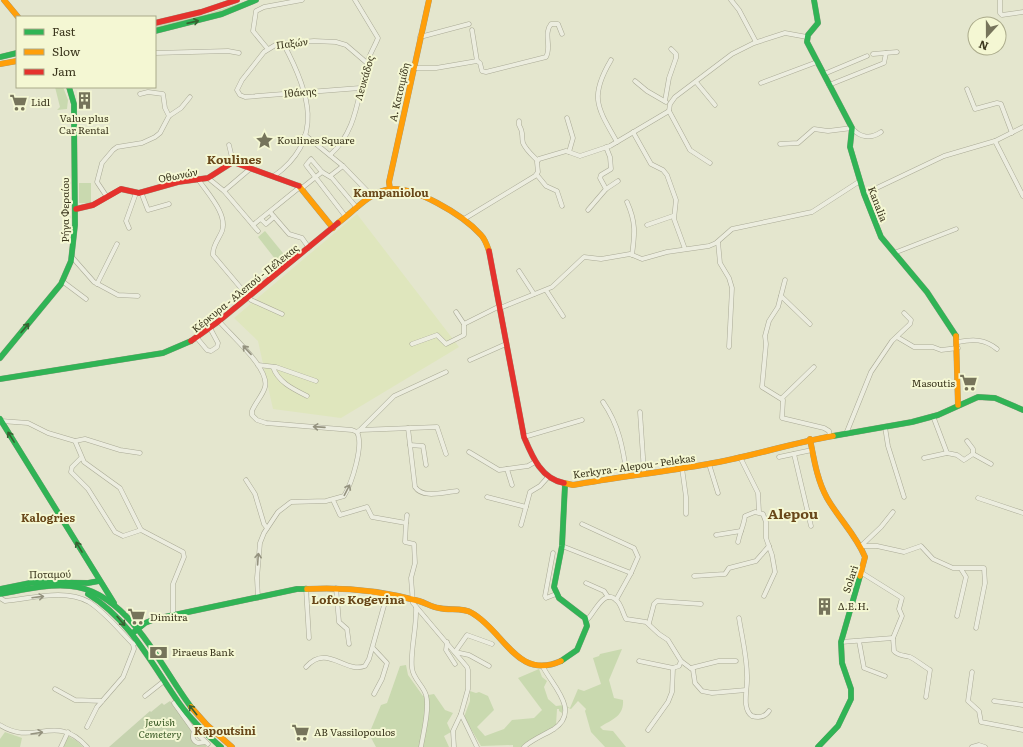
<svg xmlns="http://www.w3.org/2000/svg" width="1023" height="747" font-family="Literata,serif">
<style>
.farmland{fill:#dfe6bd}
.green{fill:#c9d9af}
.cemetery{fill:#c6d3af}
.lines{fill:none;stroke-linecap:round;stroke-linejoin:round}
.street-casing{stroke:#aaaa96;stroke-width:5}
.fast-casing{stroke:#9a9a86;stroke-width:6}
.slow-casing{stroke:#9a9a86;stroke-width:6}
.jam-casing{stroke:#9a9a86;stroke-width:6}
.street{stroke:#eceddf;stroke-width:4}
.fast{stroke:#30b455;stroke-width:5.5}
.slow{stroke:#ff9f0a;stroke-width:5.5}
.jam{stroke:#e5322d;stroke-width:5.5}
.oneway{stroke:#376231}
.oneway2{stroke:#94927e}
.labels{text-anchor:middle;stroke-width:4;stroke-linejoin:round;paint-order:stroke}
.street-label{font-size:10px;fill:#3b361d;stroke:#f4f7d3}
.poi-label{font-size:10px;fill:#3b361d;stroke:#f4f7d3;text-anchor:start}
.park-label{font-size:10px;font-style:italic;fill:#375823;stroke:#f4f7d3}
.neighbourhood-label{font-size:11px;font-weight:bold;fill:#69481a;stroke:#f4f7d3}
.quarter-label{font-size:12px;font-weight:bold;fill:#69481a;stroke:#f4f7d3}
.district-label{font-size:14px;font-weight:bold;fill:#69481a;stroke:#f4f7d3}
</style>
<rect width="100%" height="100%" fill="#e4e6ce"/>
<!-- farmland -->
<path class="farmland" d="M357,214L459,347L341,418L273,409L258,341L234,318Z"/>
<!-- green -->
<g class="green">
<path d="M243,2L229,9L155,28V26L207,14Z"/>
<path d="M55,87H63L68,100L67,109L57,110L60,107Z"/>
<rect x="79" y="183" width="12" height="20"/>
<path d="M265,231L287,258L279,264L258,237Z"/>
<path d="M622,649L609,680L614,698L623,700C624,716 613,719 600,727L603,730L613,731L626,747H605L591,732L585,711L586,709L578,701L571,709L564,706L562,713L559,711V709H557L556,725L521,747H513V745L481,746L464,717L470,701V691L476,693L479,692L488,696L494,710L477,727L485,736L504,729L512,720L534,718L542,710L518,678L539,669L542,677L547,681L544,687L548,699L556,706L564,705L570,708L578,689L584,691L601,684L593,658L599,656L600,654Z"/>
<path d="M406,665L408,675L423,696L434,694L445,710L453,713L447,723L451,732L444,736L449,747H376L369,734L381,705L387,703L400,666Z"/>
<path d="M5,732L22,738L20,747H0V739Z"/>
<path d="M68,736L77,741L83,747H63Z"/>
</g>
<!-- cemetery -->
<path class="cemetery" d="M170,701L193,731L192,740L204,743L207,747H109L150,711L151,712L162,703L164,705Z"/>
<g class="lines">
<defs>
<g id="street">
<path d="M731,0L739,10L756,42"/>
<path d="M1000,0V13L1002,15L1023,12"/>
<path d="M472,30L477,61"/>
<path d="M420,37L469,24"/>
<path d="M267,48L253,31L256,11L264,7L302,0"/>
<path d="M155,53L228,51L239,53"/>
<path d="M873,54L897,52"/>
<path d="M611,60C589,97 597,107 617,142"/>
<path d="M414,68H436L477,61L480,63L482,71L486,72L546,57C552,47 543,34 551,24H558L562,34"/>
<path d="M824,74L867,56"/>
<path d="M635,81L647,91L666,102"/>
<path d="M696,82L715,105"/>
<path d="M761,83L817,62"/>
<path d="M829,85L884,63L886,53"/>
<path d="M360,88L245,97L240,95L237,90L242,80L264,52L277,44L314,41L336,42L346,45L367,63"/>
<path d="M967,89L975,109L997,103L1001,104L1012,133"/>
<path d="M140,94L148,92L163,94L165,108L169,116"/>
<path d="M665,101L669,78L676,58V54L671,49"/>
<path d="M669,111L690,150L710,163"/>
<path d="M567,118L573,138L569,152"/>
<path d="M519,121V125C524,133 521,135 523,143C526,150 532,155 537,160"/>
<path d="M633,132L651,164L663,170L667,175L676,200L674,219L685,249"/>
<path d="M305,135L343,166L372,196"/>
<path d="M995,141L1023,196"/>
<path d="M780,144L798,143L814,129L828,131L852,128C860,138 871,139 881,132"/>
<path d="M229,145L233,162"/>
<path d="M330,155C358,130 357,96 368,61C370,53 375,46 378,38L355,0"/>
<path d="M322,172L311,159L306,165L346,217"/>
<path d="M537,175L546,186L557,191L562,206"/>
<path d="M274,176C326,139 309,91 283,43"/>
<path d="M330,176L343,166"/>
<path d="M208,178L224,191L258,231"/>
<path d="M198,179C207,193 228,214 222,231C219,239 212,246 213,255L251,300L282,314"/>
<path d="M302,188L322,172L332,178L357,208"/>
<path d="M606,189L600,178L601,175L611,169L610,157L606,147"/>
<path d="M224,191L251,168"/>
<path d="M141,192L148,210L169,204"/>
<path d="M864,194L944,156L995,141L1023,127"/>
<path d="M107,197L97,182L102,163L113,150L117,147L142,143L155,137L160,133L169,116L181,108L190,97"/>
<path d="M627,202C636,222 635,233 632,255"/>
<path d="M588,210L606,189L618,181"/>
<path d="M270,212L289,234L302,238L309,248"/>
<path d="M261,219L266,224L274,217"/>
<path d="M464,219L535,176L538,172L537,162L539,159L566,151L580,156L610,146L669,111L670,104L675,97L732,54L754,43L785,33L807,37"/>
<path d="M253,225L300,187"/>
<path d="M647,225L673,216"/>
<path d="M129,228L126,221L136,193"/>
<path d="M718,242L720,263L729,278L732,288L729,347"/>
<path d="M894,253L956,229"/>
<path d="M72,257L94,282L118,295L138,296"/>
<path d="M519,271L534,294"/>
<path d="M785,280L778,307L769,321L765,336L766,344L762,387L783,400L782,418L824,428L829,431L830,436"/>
<path d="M62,281L86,299"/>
<path d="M97,284L117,244"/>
<path d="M546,290L563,316"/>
<path d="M781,296L810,324"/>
<path d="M500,308L552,287L584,257L601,259L630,254L642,259L667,252L709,246L716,243L732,229L812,212L860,181"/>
<path d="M219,321C230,335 270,368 265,387C263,395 255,403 252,411V415L257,420L266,423L352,430L357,432L360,430L437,427L446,454"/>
<path d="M464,324L500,306"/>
<path d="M897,337L914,347H933L941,350L958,348"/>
<path d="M197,338L207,350L211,351L217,347L218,343L210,328"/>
<path d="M958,342C973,339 985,339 997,349"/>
<path d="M412,344L437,335L446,344L464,335V324L456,312"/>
<path d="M470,360L506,344"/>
<path d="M258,365L276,367L316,381"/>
<path d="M273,367C278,382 293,389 307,396"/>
<path d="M782,398L814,367"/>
<path d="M603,402C619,425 623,448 627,476"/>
<path d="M640,412L644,472"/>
<path d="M933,416L947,453L957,455L964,460L973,454L991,464"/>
<path d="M1,421L28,423L48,433L75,441L84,462L120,488L141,530L183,552L184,557L173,584V615"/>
<path d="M885,427L888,446L904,497"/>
<path d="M408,428L415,487C423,499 444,492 457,491"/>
<path d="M360,430L394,396L446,372"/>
<path d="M846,434L871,372L892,341L910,324L911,320L904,313"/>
<path d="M524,437L582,420"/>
<path d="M75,441L85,439L120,450L140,453"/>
<path d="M967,441L973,449V454"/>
<path d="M410,445L423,446L426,465"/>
<path d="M469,452L499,470L528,466L535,462"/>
<path d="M794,454L811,526"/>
<path d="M740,457L758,493L759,512"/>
<path d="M779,457L812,450"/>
<path d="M81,458L72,467L71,472L88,489L115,532L123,536L141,530"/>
<path d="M924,458L947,453"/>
<path d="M709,464L718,493"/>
<path d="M682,468L686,497V514"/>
<path d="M507,469L512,485"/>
<path d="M246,480L255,494L264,524L267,528"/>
<path d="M487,497L526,507"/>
<path d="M978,498L1023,513"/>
<path d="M333,500L340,515L367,507L372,517L406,523L405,542L414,544L415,563L411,578L413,603L467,667L468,670V689L461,714L477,747"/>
<path d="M406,523L407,515"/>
<path d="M521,525L530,492L540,486L548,477"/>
<path d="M716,535L741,531"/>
<path d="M738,542C740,532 744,525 745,516L755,512L763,514L766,522V538L772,555L775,572L764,596"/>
<path d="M562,546L631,573L638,557L634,548L582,524"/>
<path d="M860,546H877L904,552L921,546L933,559L953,568H984L985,583L976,628"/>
<path d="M861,546L881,527L893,512"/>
<path d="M553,553L545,596L546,598L556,594"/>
<path d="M862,573L902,598L899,609L902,616L893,638L894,651C898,656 904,655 910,657C913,658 925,667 930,670L926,697"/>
<path d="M694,576L725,574L729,568L756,561L769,546"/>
<path d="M586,583L604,591L608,597"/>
<path d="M306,588L309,638"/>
<path d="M336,588L339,622L347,629L349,644"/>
<path d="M0,598L5,601C31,599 64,588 89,602C106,613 119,630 133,644L137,642"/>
<path d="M258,598L257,578L260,543L264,533L278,512L291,502L326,501L344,496C352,483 364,445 357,432"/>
<path d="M616,600L631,573"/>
<path d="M416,607C417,627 410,651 412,668C413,679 423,685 426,695C430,708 423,734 421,747"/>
<path d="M957,616L966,577L961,569"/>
<path d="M739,618C742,638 748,660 747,681C747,691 742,709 752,716C759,718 765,717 769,711"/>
<path d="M586,621C594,615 604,585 618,602C622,607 623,614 626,619L646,622L659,634L668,640L681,661L693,670L695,683L702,691L712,693L746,690"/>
<path d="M649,623L654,604L657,601L701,604"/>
<path d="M859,641L864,668L885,676"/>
<path d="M447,642L446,650L455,664"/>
<path d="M841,642L893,638"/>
<path d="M373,648L387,663L382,679L374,694"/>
<path d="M639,661L673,668L679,666L681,661"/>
<path d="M489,666L469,655L455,652L467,635L492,644"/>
<path d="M306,667C327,643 345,674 365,666L369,659L387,595"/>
<path d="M691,668L719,661H736"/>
<path d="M972,672L968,701L979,711L981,722L1023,730"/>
<path d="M55,689L75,700L102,701"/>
<path d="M145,696L164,681"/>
<path d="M994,701L1023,705"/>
<path d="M174,703L194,731L208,744"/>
<path d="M0,725C34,747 56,712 87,747"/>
<path d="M87,727L97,707L123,677L134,649L133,644"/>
<path d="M648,730L668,702L672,692L673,668"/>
<path d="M194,731C192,737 192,741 198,743L206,742"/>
<path d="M61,747L68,732"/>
<path d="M454,747L453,731L461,714"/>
<path d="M524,747C533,739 544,735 554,729C581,711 552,685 543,667"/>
<path d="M972,747L979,745L985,747"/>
</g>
<g id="fast">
<path d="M814,0L818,23L808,35L807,42L852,128L850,147L864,194L881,237L927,292L956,336"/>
<path d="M155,31L222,14L256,0"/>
<path d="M0,57L17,53"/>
<path d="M0,358L61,284L71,261L75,225L74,114V104L69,87"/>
<path d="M0,379L163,353L191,341"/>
<path d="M0,419L114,603"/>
<path d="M833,436L912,422L938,415L978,397L995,398L1023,410"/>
<path d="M0,589L35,582L88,583L99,581"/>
<path d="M0,594C23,590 46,584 70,586C128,591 160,666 191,707"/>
<path d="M88,594C130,620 151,663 179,703C191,720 206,734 221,747"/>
<path d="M134,632L145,623L155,619L297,589H307"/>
<path d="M561,661L577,650L587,626L585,618L559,598L554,587L562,546L565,485"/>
<path d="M818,747L838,726L851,699V689L842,663L841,642L860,576"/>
</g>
<g id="slow">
<path d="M4,0L18,17"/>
<path d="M0,64L17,61"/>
<path d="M299,186L333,228"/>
<path d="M390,189L389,182L429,0"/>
<path d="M338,223C353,212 368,194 386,190C412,183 464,216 481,235C485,239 487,245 489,251"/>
<path d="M956,336L958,405"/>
<path d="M810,439C814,459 817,480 827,498C839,519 856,535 865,557L860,576"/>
<path d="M564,483L573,485C618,477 663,472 708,464C750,457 791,443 833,436"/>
<path d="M307,589C344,587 383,591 419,601C426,603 432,607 439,608C450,611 462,607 472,613C504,631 517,681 561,661"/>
<path d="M191,707L207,725L232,747"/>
</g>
<g id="jam">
<path d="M155,23L201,12L237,0"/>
<path d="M76,209L93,205L121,189L139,193L178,182L208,178L233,162L299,186"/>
<path d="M489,251L524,437C532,456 541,479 564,483"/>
<path d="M191,341L219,321L338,223"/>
</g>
</defs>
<!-- street casing -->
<use href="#street" class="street-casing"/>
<!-- fast casing -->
<use href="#fast" class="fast-casing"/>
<!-- slow casing -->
<use href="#slow" class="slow-casing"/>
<!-- jam casing -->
<use href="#jam" class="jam-casing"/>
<!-- street -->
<use href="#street" class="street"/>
<!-- fast -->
<use href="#fast" class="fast"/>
<!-- slow -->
<use href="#slow" class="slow"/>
<!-- jam -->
<use href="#jam" class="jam"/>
</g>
<!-- one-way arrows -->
<defs><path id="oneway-shaft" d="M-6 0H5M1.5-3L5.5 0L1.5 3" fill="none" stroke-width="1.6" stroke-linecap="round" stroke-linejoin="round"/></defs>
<g class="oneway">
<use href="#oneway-shaft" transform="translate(193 22) rotate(-13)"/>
<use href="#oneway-shaft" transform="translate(25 328) rotate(-50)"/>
<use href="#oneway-shaft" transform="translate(11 437) rotate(-122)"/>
<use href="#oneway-shaft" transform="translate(79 547) rotate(-121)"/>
<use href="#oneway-shaft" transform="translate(121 621) rotate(50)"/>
<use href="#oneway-shaft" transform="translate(193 710) rotate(-129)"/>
</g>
<g class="oneway2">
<use href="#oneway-shaft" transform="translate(247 350) rotate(-133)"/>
<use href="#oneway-shaft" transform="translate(319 427) rotate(-176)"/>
<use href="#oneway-shaft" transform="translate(347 490) rotate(-63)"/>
<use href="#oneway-shaft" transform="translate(258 559) rotate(-86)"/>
<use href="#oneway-shaft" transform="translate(38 597) rotate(-7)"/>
<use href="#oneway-shaft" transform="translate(37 733) rotate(-9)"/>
</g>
<!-- icons -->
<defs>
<symbol id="building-bare" viewBox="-9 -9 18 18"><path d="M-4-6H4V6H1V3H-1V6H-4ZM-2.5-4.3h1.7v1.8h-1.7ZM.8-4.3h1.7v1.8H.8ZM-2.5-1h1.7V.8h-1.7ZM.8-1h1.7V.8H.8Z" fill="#76745b" stroke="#f4f7d3" stroke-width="2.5" paint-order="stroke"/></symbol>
<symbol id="supermarket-bare" viewBox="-9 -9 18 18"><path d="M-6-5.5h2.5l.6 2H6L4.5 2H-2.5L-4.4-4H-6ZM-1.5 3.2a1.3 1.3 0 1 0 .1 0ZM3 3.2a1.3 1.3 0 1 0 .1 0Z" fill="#76745b" stroke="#f4f7d3" stroke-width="2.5" paint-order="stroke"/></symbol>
<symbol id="sight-bare" viewBox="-9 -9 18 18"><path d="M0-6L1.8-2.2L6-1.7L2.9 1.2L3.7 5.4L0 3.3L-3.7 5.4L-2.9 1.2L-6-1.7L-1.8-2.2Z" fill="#76745b" stroke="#f4f7d3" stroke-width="2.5" paint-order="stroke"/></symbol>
<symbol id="bank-bare" viewBox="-9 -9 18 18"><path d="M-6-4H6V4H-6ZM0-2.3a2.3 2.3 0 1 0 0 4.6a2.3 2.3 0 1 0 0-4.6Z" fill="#76745b" stroke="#f4f7d3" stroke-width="2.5" paint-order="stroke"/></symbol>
</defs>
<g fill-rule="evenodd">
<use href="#building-bare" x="72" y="88" width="25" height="25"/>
<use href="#supermarket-bare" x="6" y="90" width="25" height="25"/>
<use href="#sight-bare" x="252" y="128" width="25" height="25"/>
<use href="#supermarket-bare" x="956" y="370" width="25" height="25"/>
<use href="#building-bare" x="812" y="594" width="25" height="25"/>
<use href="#supermarket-bare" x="124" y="604" width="25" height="25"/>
<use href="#bank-bare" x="146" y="640" width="25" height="25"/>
<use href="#supermarket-bare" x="288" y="720" width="25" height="25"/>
</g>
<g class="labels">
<!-- street labels -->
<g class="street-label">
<text transform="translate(292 43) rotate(-7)" y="4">Παξών</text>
<text transform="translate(364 78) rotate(-74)" y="4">Λευκάδος</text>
<text transform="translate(300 92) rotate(-5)" y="4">Ιθάκης</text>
<text transform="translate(399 92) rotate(-77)" y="4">Α. Κατσιμίδη</text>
<text transform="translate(178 175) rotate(-11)" y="4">Οθωνών</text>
<text transform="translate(878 204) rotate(69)" y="4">Kanalia</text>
<text transform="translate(65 210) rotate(-90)" y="4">Ρήγα Φεραίου</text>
<text transform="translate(245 288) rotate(-39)" y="4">Κέρκυρα - Αλεπού - Πέλεκας</text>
<text transform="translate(634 466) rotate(-8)" y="4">Kerkyra - Alepou - Pelekas</text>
<text transform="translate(50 574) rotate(-1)" y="4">Ποταμού</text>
<text transform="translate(850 579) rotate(-72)" y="4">Solari</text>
</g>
<!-- poi labels -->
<g class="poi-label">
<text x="31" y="106">Lidl</text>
<text x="84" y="122" text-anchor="middle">Value plus<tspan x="84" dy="12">Car Rental</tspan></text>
<text x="277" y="144">Koulines Square</text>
<text x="955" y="387" text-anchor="end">Masoutis</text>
<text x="838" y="610">Δ.Ε.Η.</text>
<text x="150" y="621">Dimitra</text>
<text x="172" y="656">Piraeus Bank</text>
<text x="314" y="736">AB Vassilopoulos</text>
</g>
<!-- park labels -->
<g class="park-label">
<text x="160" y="726">Jewish<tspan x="160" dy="12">Cemetery</tspan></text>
</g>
<!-- neighbourhood labels -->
<g class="neighbourhood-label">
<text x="391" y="197">Kampaniolou</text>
<text x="48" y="522">Kalogries</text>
<text x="225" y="735">Kapoutsini</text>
</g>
<!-- quarter labels -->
<g class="quarter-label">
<text x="234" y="164">Koulines</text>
<text x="358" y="604">Lofos Kogevina</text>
</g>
<!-- district labels -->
<g class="district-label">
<text x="793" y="519">Alepou</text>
</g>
</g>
<!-- legend -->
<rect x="16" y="16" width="140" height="72" fill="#f4f7d3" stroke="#aaaa8a"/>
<rect x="24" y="29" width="20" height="6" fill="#30b455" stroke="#aaaa8a"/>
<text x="52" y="36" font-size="12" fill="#3b361d">Fast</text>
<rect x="24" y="49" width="20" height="6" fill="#ff9f0a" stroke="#aaaa8a"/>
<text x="52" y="56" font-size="12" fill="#3b361d">Slow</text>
<rect x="24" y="69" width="20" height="6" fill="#e5322d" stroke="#aaaa8a"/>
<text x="52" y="76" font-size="12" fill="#3b361d">Jam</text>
<!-- north arrow -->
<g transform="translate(987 36) rotate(201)"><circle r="19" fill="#f4f7d3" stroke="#aaaa8a"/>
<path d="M0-3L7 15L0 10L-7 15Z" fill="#76745b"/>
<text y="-6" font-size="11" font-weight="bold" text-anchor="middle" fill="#3b361d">N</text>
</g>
</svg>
